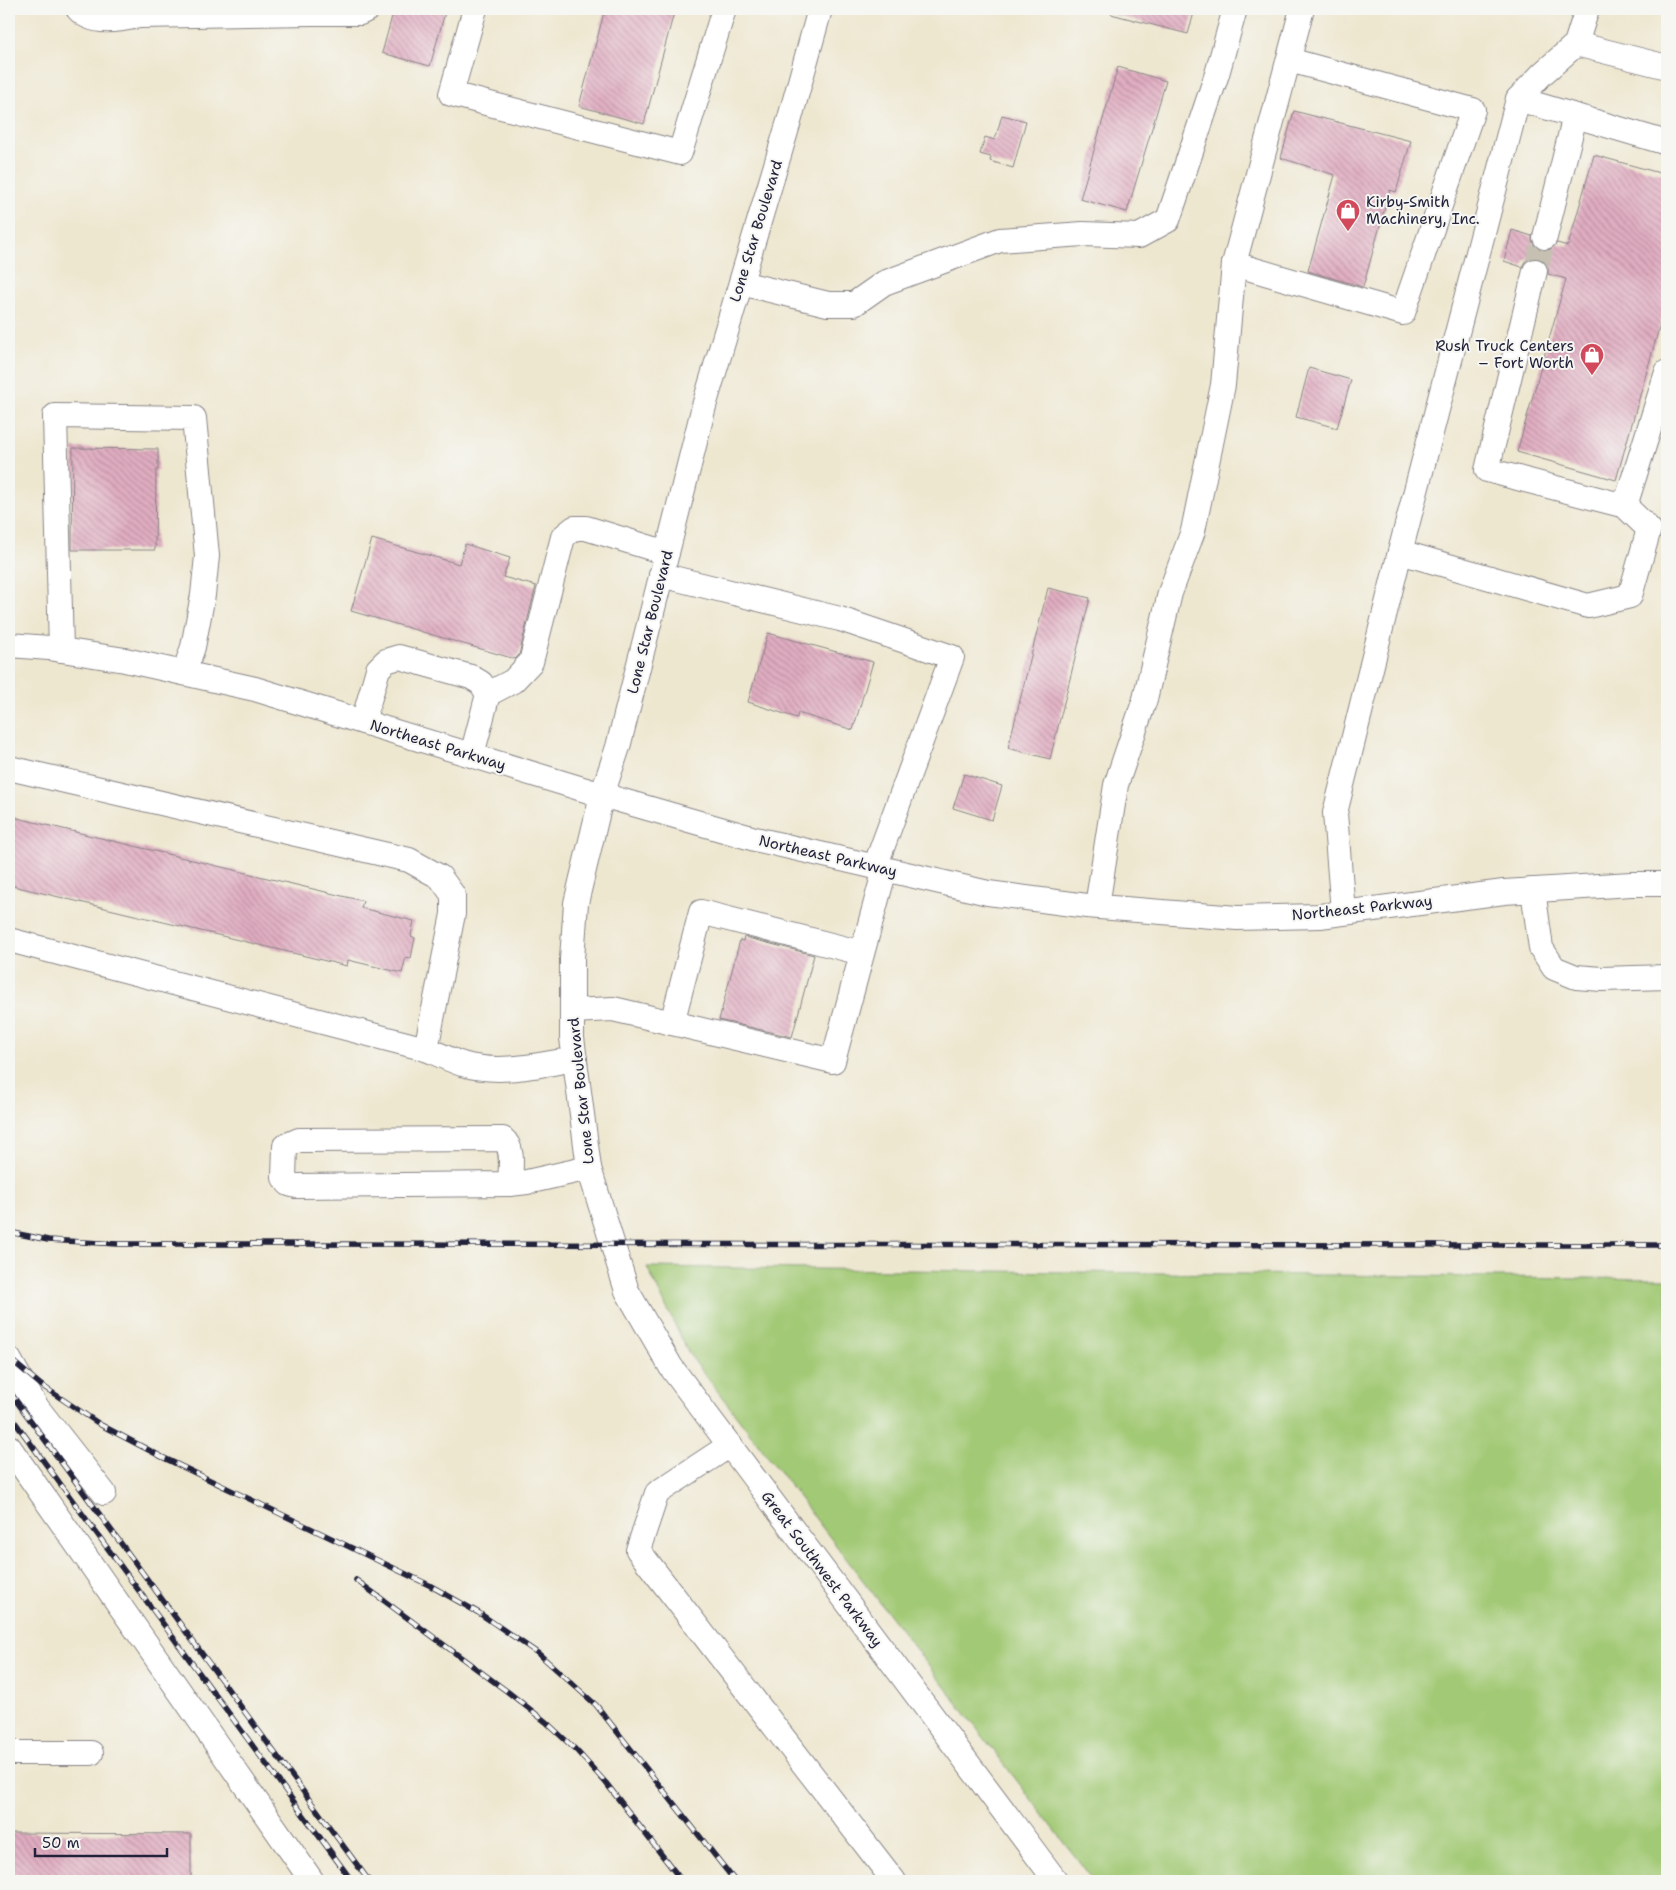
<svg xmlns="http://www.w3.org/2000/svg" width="1676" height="1890" font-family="'Shantell Sans',sans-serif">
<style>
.green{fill:#a2c974;stroke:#627658}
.building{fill:url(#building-back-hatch)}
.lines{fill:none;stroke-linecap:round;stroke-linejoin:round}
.minor-tunnel{stroke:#c5c0b2;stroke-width:24;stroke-dasharray:24 12;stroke-linecap:butt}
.minor-casing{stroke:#888486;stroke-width:26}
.minor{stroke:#fff;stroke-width:24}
.rail-casing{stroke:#22223b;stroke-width:5.5}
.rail{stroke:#f6f6f2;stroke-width:4;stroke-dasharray:11;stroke-linecap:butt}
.labels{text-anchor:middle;stroke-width:4;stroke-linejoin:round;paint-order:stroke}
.poi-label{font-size:15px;fill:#22223b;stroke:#f6f6f2;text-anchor:start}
.street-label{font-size:15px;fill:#22223b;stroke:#f6f6f2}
</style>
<defs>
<pattern id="building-back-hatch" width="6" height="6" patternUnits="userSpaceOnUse" patternTransform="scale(1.25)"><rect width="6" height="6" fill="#e1adc1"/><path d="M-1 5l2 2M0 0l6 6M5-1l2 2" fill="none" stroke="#b68c9e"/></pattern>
</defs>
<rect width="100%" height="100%" fill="#f6f6f2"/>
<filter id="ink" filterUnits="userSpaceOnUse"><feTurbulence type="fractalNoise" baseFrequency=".02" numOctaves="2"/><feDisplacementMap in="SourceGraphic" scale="10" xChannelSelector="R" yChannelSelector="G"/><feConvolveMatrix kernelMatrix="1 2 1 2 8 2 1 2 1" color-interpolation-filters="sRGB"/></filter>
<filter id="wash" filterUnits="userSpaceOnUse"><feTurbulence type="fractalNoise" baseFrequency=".0096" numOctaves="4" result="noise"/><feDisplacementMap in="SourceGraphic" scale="20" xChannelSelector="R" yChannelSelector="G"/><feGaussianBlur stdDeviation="1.12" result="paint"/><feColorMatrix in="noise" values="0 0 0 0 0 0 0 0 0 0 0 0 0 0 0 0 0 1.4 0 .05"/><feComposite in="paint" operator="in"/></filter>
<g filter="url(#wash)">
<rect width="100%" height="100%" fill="#eee7d0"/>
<!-- green -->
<path class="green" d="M647,1267L1667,1279V1881H1094L689,1354Z"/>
<g id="blocks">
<!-- building -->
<g class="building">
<path d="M394,9H446L430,66L382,53Z"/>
<path d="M605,9H675L644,124L579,106Z"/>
<path d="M1112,9H1195L1188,34L1111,14Z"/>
<path d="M1118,67L1166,81L1127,212L1080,199Z"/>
<path d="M1294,111L1411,141L1396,192L1390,190L1363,287L1308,271L1335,175L1281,158Z"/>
<path d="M1002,115L1026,121L1013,168L990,161L991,157L980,154L985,137L995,140Z"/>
<path d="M1594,155L1667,175V300L1616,480L1517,452L1566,279L1548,274V267L1545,261L1539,258H1531L1525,261L1522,267L1504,261L1512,230L1532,236V241L1535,247L1541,250H1549L1557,243L1568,246Z"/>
<path d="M1309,368L1351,380L1337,428L1296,417Z"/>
<path d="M73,448L158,449V470H156L155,550H72Z"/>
<path d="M372,539L459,564L465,544L510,558L503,577L536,586L519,655L515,659L351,611Z"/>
<path d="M1048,588L1090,598L1050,759L1008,748Z"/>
<path d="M768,633L873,662L853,730L798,713L797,718L748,702Z"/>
<path d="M964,774L1002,786L992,820L953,808Z"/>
<path d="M9,816L363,901L361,908L414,921L411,936L415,938L411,958L406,957L402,973L348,960L347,966L9,885Z"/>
<path d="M744,937L814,955L792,1037L719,1020L740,940L743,941Z"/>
<path d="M9,1833L191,1834V1881H9Z"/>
</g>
</g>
</g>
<g filter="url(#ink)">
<use href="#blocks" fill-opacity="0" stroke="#888486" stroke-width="1"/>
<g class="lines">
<!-- minor-tunnel -->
<path class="minor-tunnel" d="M1535,271L1545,237"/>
<defs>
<g id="minor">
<path d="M78,9C93,26 120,20 140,16L312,13V9"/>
<path d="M475,9L451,94L680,153L724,9"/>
<path d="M820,9L790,118L704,406L618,747L602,795L576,903L572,959V1038L589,1168L627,1291L671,1367L1056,1881"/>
<path d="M312,13H360L368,9"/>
<path d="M1576,44L1667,67"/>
<path d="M1289,60L1473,110L1403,313L1234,264L1302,9"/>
<path d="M1518,99L1667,143"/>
<path d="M1545,237L1575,116"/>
<path d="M1535,271L1487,470L1625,506L1667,372"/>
<path d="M741,283L828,304H854L884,283L1000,240L1083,234L1139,236L1168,220L1217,74L1235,9"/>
<path d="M1400,552L1588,606L1630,596L1649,529L1625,506"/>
<path d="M661,575L840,619L952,657L875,867"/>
<path d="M9,645L49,648L125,660L255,689L602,795L755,839L988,893L1087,906L1237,918L1320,916L1504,892L1631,884H1667"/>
<path d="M61,650L55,416L194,418L207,556L203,595L193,647L184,673"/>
<path d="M488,694L513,681L531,662L563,537L574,528H586L667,553"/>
<path d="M363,722L378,669L386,661L399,657L471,677L481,683L488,694L472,755"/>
<path d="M9,768L409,860L440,877L453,895V914L426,1049"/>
<path d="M1533,890L1541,948L1554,968L1576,977L1602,979L1667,977"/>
<path d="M1097,906L1116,785L1145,699L1170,593L1193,531L1223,385L1234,264"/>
<path d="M1343,912L1335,813L1400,552L1518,99L1542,74L1576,44L1587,9"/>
<path d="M9,940L426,1049C438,1054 450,1060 462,1064C499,1075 538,1065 575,1059"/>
<path d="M572,1011L613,1009L833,1061L885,869"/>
<path d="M672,1023L701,912L862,953"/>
<path d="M510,1184C510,1170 515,1149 503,1139L299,1140L285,1146L284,1178L289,1184L296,1186L510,1184L527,1182L589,1168"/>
<path d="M9,1359L35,1405L104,1493"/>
<path d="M730,1445L657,1493L638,1550L894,1881"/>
<path d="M9,1447L312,1881"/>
<path d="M9,1753H91"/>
</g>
</defs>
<!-- minor casing -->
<use href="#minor" class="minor-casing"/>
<!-- minor -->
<use href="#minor" class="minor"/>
<defs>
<g id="rail">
<path d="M9,1232L48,1240L118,1244L1667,1245"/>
<path d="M9,1358L41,1385L101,1425L162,1457L429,1585L479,1613L539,1654L596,1705L735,1881"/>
<path d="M9,1391L369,1881"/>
<path d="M9,1414L352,1881"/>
<path d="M356,1580L508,1692L546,1722L576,1750L606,1783L682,1881"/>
</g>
</defs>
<!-- rail casing -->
<use href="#rail" class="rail-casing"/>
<!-- rail -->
<use href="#rail" class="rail"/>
</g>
</g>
<!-- icons -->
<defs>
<symbol id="shop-pin" viewBox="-11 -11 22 30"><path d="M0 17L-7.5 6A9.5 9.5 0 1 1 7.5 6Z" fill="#d1495b" stroke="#f6f6f2"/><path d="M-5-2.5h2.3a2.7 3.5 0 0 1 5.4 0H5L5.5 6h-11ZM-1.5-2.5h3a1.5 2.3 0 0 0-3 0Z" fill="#fff"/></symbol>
</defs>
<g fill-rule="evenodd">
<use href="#shop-pin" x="1334" y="197" width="28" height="38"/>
<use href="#shop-pin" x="1578" y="341" width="28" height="38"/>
</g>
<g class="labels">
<!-- poi labels -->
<g class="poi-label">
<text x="1366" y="207">Kirby-Smith<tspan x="1366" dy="17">Machinery, Inc.</tspan></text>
<text x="1574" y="351" text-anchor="end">Rush Truck Centers<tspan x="1574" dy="17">– Fort Worth</tspan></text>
</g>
<!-- street labels -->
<g class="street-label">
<text transform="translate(756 231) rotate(-73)" y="5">Lone Star Boulevard</text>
<text transform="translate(650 622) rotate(-76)" y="5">Lone Star Boulevard</text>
<text transform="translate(438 745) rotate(17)" y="5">Northeast Parkway</text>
<text transform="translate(828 856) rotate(13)" y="5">Northeast Parkway</text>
<text transform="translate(1362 908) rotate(-6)" y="5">Northeast Parkway</text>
<text transform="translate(581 1091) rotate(-96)" y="5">Lone Star Boulevard</text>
<text transform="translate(822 1569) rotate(53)" y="5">Great Southwest Parkway</text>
</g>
</g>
<!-- margin -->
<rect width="1676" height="1890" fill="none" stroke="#f6f6f2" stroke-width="30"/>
<!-- scale -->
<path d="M35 1848v8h132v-8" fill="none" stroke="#22223b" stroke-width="2.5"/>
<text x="42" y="1848" font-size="15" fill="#22223b" stroke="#f6f6f2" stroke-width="4" paint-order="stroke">50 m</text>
</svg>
